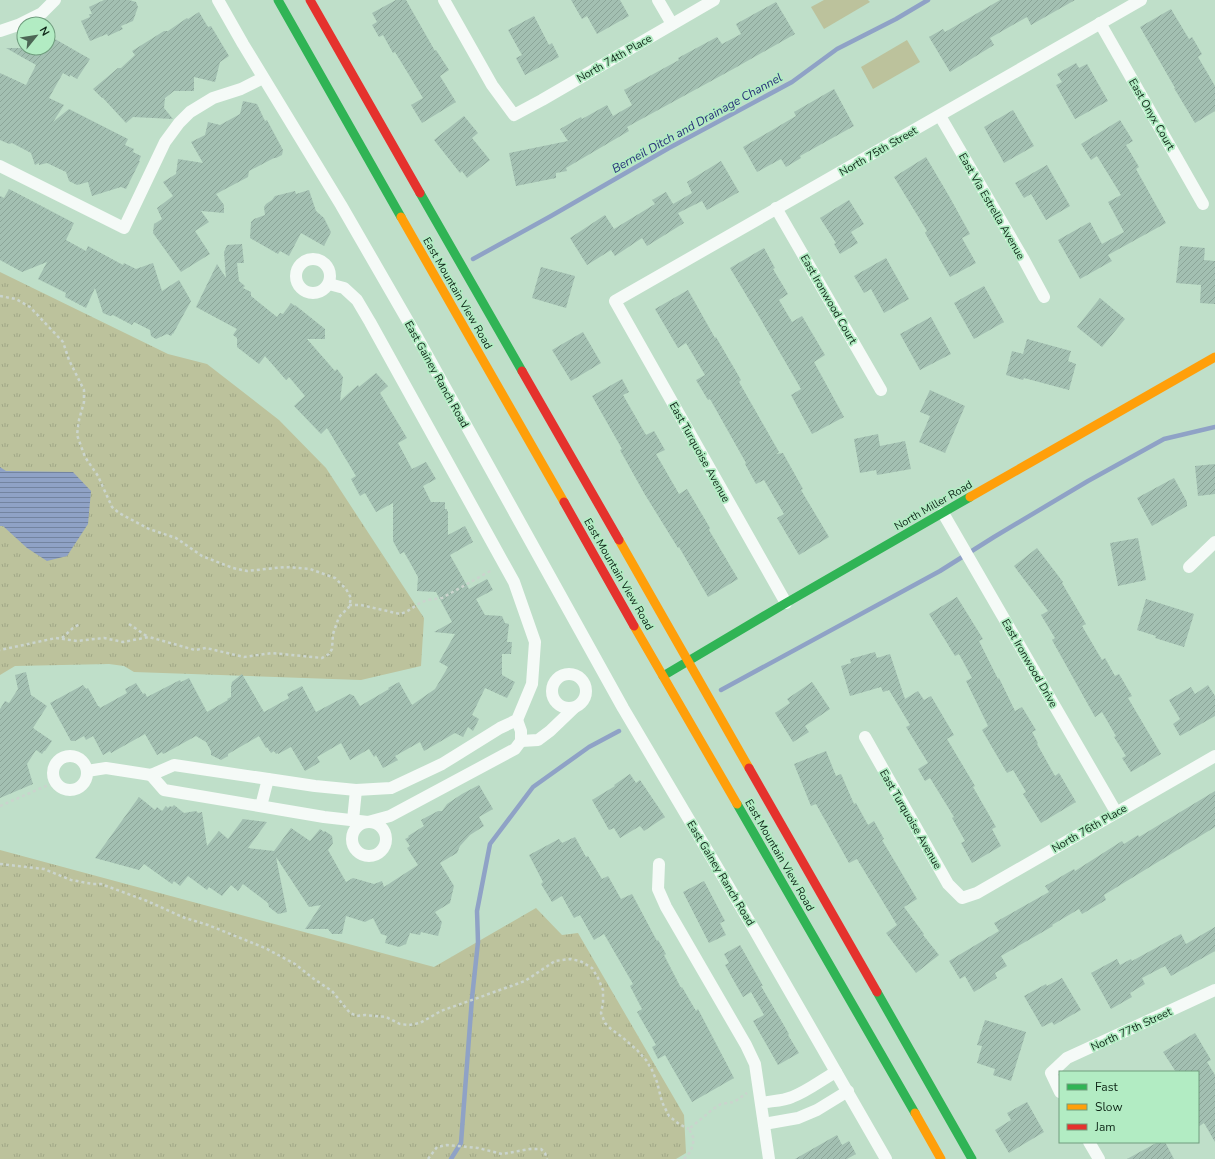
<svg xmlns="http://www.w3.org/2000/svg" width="1215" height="1159" font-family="'Nunito Sans',sans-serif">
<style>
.grass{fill:url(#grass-tufts)}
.pitch{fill:#bcc29c}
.water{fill:url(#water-rules)}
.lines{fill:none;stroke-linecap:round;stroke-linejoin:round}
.stream{stroke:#8fa2c6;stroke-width:4.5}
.building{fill:url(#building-hatch)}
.path{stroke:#cad4cd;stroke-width:2.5;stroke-dasharray:3 3;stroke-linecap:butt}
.street{stroke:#f5faf7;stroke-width:12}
.fast{stroke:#30b455;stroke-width:9}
.slow{stroke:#ff9f0a;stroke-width:9}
.jam{stroke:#e5322d;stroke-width:9}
.labels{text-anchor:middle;stroke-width:3.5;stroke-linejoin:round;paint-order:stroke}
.street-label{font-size:11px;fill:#0e2617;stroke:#b2ecc3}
.water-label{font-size:12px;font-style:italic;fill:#293179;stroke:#b2ecc3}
</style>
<defs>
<pattern id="grass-tufts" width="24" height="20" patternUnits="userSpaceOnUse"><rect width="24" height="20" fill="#bcc29c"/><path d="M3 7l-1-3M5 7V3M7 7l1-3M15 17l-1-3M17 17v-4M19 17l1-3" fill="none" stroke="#a0a786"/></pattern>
<pattern id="water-rules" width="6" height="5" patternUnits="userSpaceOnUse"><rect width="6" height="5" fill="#8fa2c6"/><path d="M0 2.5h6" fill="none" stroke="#7384a0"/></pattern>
<pattern id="building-hatch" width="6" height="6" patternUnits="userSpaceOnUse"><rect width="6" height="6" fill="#a3c0b2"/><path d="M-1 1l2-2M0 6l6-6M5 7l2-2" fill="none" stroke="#8ba598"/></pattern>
</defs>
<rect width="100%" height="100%" fill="#bfdfc9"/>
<!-- grass -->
<g class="grass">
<path d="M0,272L168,354L207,364L279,420L326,468L424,618L421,666L361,680L134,672L124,666L109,664L15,666L0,675Z"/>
<path d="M0,850L434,967L536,908L562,935L578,933L684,1115L686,1153L676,1159H0Z"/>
</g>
<!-- pitch -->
<g class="pitch">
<path d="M824,0H868L870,2L824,29L811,7Z"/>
<path d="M907,40L920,62L873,89L861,67Z"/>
</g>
<!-- water -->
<path class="water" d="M0,467L6,471L73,472L91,491L88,524L67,556L47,561L27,548L3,526H0Z"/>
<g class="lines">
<!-- stream -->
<g class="stream">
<path d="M473,259L551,216L669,148L792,82L837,49L896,19L928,0"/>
<path d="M721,690L940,571L994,537L1088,481L1164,439L1215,427"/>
<path d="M451,1159L461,1143L472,998L478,942L477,911L490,844L533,787L589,747L619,731"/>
</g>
</g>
<!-- building -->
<g class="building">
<path d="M104,0H129L136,2L138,7L133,21L121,26L123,29L108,36L107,34L90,41L81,21L90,17L89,14H92L89,7Z"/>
<path d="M396,0H406L435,51L436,50L449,70L440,76L456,102L422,123L411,105L423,98L395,52L393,53L383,35L379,37L372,25L377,22L372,13Z"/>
<path d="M571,0H620L629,16L597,34L587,16L582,19Z"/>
<path d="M1000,0H1075L1031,25L1027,17L990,38L994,45L950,72L929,37L943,29L945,32Z"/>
<path d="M776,2L795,34L735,68L627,127L629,131L566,168L567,171L556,173V178L516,186L509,153L568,141L560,129L581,117L582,119L607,105L613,116L632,105L624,90L679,60L678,58L717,37L722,44L741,34L736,24Z"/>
<path d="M1171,9L1189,39L1192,37L1202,54L1198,57L1215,86V111L1195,123L1174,88H1175L1140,27Z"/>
<path d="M199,12L208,27L211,26L229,56L220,62L215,82L194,77V91H174L165,98L164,108L173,119L133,117L126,123L103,98H102L93,89L118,68H121L135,55L132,51L164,31H168L187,18L188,19Z"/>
<path d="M534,16L549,45L552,43L559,57L525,75L516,58L522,55L508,30Z"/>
<path d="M48,35L90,59L77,79L70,75V77L63,73L49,98L64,105L53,122L69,109L128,139L125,145L134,149L133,152L141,156L139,161H140L126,189L121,187L92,196L88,182L77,185L69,181L66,172L47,163L39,165V163L35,165L31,153L12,143L9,144L0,140V73L26,85L36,65L6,48H48Z"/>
<path d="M1076,63L1079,68L1087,64L1108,101L1075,119L1056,85L1062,82L1057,74Z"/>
<path d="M834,89L854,126L800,156L801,158L786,167L781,159L757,172L743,147L796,116L794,112Z"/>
<path d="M243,101L257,104L265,121L267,120L283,150L282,155L276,158H274L249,171L248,177L216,194L224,205V213L201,211L209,222L195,231L210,254L181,272L153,233L154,224L162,219L157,208L173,196L163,182L176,174L178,159L203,163L191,142L205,135L208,122L220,125L240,114Z"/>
<path d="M1013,110L1034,146L1004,163L984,127Z"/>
<path d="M464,116L478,133L472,138L490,160L467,178L462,171L460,173L434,140Z"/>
<path d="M1120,120L1133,141L1126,145L1139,167L1136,169L1166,223L1108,255L1112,261L1080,279L1058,240L1090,222L1102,244L1124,232L1108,202L1121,195L1097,156L1091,160L1081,144Z"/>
<path d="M926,157L949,196L970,234L962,238L976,263L950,277L925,233L927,231L894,177Z"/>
<path d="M721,161L739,192L707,210L702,201L678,213L684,223L647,246L642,238L615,256L611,250L587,265L570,238L605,215L614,229L655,204L652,200L666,192L673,204L692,193L687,182Z"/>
<path d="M1047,165L1070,206L1046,220L1031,194L1024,198L1015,183Z"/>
<path d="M9,189L74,223L66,240L86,251L88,246L123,265L124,263L136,269L153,263L162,291L179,280L191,301L173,334V333L171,336L167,334L156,339L151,336L150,330L134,322L132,325L113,315L110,316L103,313L95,288L86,308L65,297L66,293L38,279L47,262L22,272L0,260V196L4,198Z"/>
<path d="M309,190L316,211L324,218L331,232L324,246L301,233L289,256L280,251L278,254L250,238L251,222L254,219L265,215L264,207L266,204L272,200L275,196L295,191L296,194Z"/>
<path d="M849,200L864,224L851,232L858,243L840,254L834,244L836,243L820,218Z"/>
<path d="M242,244L244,263H237L239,281L245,286L243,288L251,292V296L277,317L280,313L283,314L291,303L295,306V305L325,329V339H307L335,371L337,369L343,377L340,401L358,385L359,387L376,373L388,386L380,393L407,438L398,443L412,469L426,462L436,479L423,486L431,502H445V509H447V511H448V535L465,526L473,542L450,555L469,589L487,579L493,590L476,599L485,615L502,616L505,623L509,624L507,642H512L511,654H502V675L515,682L507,698L485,688L472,715L479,719L473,731L468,727L463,737L455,733L424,751L420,742L395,756L398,760L383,768L376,755L374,757L369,749L350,760L341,743L317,757L320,762L305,771L291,747L278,754V753L276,754L274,751L271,753L267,747L266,748L259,736L228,754V756L221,760L211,755V751L206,742L196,736L167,752L163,754L162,752L157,755L145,734L111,753L110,751L103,755L93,736L86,740L84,736L75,741H71L50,703L83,685L86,689L88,688L98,706H99L100,708L127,693L125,689L136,683L143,694L145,693L147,697L180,680L181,682L189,678L207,712L228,700L227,699L231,697V687L232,682L242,674L264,712L289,698L287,694L302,686L316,712L350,694L354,696L360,706L389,689L388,688L399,682L412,705L435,689L448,667L439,662L455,634L434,632L452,622L436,592L417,591L418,577L404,552L400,554L393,541V503L376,512L365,493L360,496L351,479L356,476L327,428L321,434L294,406L305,396L289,377L286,380L265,356L259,364L237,347V338L233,335L237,329L196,307L217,264L226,278L224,252L227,245Z"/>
<path d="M1180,246L1205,248L1204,260L1215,261V304L1200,303L1201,285L1176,283Z"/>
<path d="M764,248L775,268L773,269L788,294L779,300L792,322L802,316L825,355L814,362L844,417L812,434L791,395L801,389L757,313L730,268Z"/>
<path d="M886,258L909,299L884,313L871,289L864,293L854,276Z"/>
<path d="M541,267L575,276L566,308L532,298Z"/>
<path d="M984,286L1004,322L974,339L954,303Z"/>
<path d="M688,290L715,338L716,337L741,380L739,382L779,452L776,454L783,453L803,489L801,490L829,537L799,555L777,518L784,514L764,480L756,484L745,464L746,463L710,399L708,400L696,380L705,375L686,343L678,348L655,309Z"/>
<path d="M1100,298L1125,319L1102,347L1077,327Z"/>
<path d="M931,317L951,354L920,370L900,334Z"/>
<path d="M583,332L601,363L571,381L552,350Z"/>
<path d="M1027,339L1071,351L1068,361L1076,364L1069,390L1024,378L1023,380L1006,375L1012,351L1023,354Z"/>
<path d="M622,379L629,392L623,395L646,435L654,431L665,450L656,454L679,494L687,489L710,528L709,530L738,579L708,597L679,547L678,548L644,493L620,450L622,449L592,396Z"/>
<path d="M930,390L965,406L945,453L919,442L930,416L920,412Z"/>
<path d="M878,434L880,446L905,441L911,469L877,475L876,470L860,473L854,439Z"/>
<path d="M1215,464V494L1198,496L1195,466Z"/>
<path d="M1174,478L1187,502V506L1152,526L1137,498Z"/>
<path d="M1138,538L1146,580L1118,586L1110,543Z"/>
<path d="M1037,548L1063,582L1062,583L1086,624L1082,626L1102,660L1105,658L1115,676L1119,674L1132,696L1128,698L1161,754L1131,772L1122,758L1126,756L1114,737L1116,736L1102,712L1095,717L1052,640L1055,638L1041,615L1048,611L1014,566Z"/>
<path d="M957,597L983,639L979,641L998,679L999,678L1015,711L1022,707L1036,730L1032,732L1038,743L1037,744L1055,776L1059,773L1076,802L1041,823L1023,794L1026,792L1013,770L1007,773L982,730L988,726L966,681L972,678L959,654L955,656L929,614Z"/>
<path d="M1146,599L1194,614L1184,647L1155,638L1156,636L1137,630Z"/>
<path d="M875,652L877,658L890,654L905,699L918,691L924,700L931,696L954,735L947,739L975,786L973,787L996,827L992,829L1001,846L972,863L961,843L965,841L952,818L954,817L930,778L925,781L918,769L928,763L906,727L910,725L889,690L883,692L881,687L850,696L841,666L851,663L850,659Z"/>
<path d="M26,672L31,695L47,706L33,728L52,741L45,751H44L42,754L36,750L27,764L33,784L0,798V709L5,701L9,703L18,689L15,675Z"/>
<path d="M812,682L830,709L805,726L809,732L793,742L775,713L790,703L787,699Z"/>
<path d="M1208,685L1215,696V716L1180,736L1173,724L1180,719L1169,700L1191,687L1195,694Z"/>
<path d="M826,751L836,776L841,774L854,804L856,803L868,825L874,821L884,839L882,840L917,899L904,907L924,934L923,935L939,955L916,973L886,933L897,925L857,859L849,863L816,804L811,806L794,764Z"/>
<path d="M630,774L636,783L640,780L665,817L644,831L640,826L620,838L614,828L609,830L592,800L615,786L614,785Z"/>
<path d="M479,785L493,809L479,817L484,826L470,835L460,846L457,853L440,863L454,886L450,903L435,912L442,922L438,936L421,932L420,935L410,933L406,944L399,947L385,943L387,936L381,934L373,918L365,922L346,916L342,934H332L328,929H305L321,905L309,907L276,857L287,912L278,914L269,907L268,903L243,884L238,891L231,885L222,896L209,887L207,890L188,876L180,886L174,881L172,884L144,864L139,870L95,858L139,797L155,810L157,807L162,811L166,806L168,808L170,806L172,807L174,805L184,813L196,811L198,813L202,812L207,846L219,831L228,839L243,819L267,822L248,848L274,851L291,828L310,841L320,829L324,832L325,831L332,836L333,843L328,850L346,882L353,878L374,884L382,881L384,887L418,865L407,848L410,846L405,839L409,837L408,836L424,826L421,820L438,811H442L447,804L462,794Z"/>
<path d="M1215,791V827L1104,895L1106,900L1082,914L1079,909L1052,925L1053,926L1001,956L1007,966L995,973L997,978L974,992L965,976L960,979L949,961L999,931L994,923L1049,892L1045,886L1074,869L1075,871L1122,841L1124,844L1138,835L1139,837Z"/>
<path d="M575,837L586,857L588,856L602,879L608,876L621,899L632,894L657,941L658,940L666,954L664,955L681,988L682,987L696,1011L698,1009L734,1078L692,1102L665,1055L658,1059L652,1047L656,1045L637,1012L642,1009L630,986L633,984L604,934L594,940L580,915L574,918L562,896L552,902L541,884L543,882L529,855L559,839L562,843Z"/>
<path d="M704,881L725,921L720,923L726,935L709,943L683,892Z"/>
<path d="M1215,927V951L1171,976L1165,966L1142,978L1145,984L1130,993L1132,997L1111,1009L1091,973L1117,959L1120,965L1131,959L1132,961L1181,934L1186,944Z"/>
<path d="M740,945L763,986H761L789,1034L788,1035L799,1053L778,1065L753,1021L764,1015L751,992L743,997L725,965L729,963L724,954Z"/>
<path d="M1062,978L1081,1010L1054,1025L1052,1022L1042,1027L1024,996L1046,984L1047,986Z"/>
<path d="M985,1020L1026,1032L1011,1081L993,1075L995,1069L977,1063L982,1046L977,1045Z"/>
<path d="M1195,1033L1211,1060L1207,1062L1215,1075V1142L1204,1123L1198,1127V1072H1176L1163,1052Z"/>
<path d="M1027,1102L1044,1132L1009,1153L995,1130L1011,1120L1007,1113Z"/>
<path d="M837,1135L842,1145L849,1141L856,1154L847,1159H795Z"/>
<path d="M1158,1142H1165L1174,1159H1127Z"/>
</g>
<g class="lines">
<!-- path -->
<g class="path">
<path d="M0,296L16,299L30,307L63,342L69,360L84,390V402L79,420L77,435L85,457L98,476L112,507L119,513L149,529L176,538L202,556L233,568L247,571L285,567L310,569L335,578L346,589L351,598L349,607L339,617L333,634L332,649L329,654L322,658L272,653L244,657L206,648L195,650L149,637L123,642L104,638L77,641L56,638L0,650"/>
<path d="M349,605H361L400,614L406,612L420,603L427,600L442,598L492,570"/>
<path d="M129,624L148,637"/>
<path d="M62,638L73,628L80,624"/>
<path d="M0,806L55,782"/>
<path d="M0,864L44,869L71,880L93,884H101L147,901L185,918L208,925L265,948L295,964L314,979L332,991L350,1013L357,1016L365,1015L386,1017L400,1024L409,1025L420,1023L441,1011L525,981L555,961L570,959L580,961L592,968L598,978L603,990V1003L601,1013L605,1023L611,1029L622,1037L637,1050L646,1060L652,1070L657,1082L662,1102L669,1116L679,1124L689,1129"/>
<path d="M428,1159L437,1147L447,1145L478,1148L502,1154L530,1149H541L545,1153L547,1159"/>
<path d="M684,1159L691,1151L694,1139L689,1129L713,1109L721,1104L734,1102L747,1093"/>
</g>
<!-- street -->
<g class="street">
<path d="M218,0L243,44L341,205L416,335L623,708L755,931L886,1159"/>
<path d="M444,0L492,85L514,115L542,100L714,0"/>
<path d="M658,0L672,24"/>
<path d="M1100,23L1203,204"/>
<path d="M0,31L18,25L42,13L55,0"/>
<path d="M940,116L1024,260L1044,297"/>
<path d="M0,166L124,228L165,142L179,123L190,112L213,98L241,89L263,78"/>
<path d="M776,208L881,390"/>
<circle cx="313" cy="276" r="17"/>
<path d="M943,513L1116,812"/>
<path d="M1189,567L1215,542"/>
<path d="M786,603L615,301L1141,0"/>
<circle cx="569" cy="691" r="17"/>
<path d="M865,737L948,884L962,898L977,893L1215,756"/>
<path d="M521,741L538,740L550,731L574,708"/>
<circle cx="70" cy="773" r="17"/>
<path d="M87,771L106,768L151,775L174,765L315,786L356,790L391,788L442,764L500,728L517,720L532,684L535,642L514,582L370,322L357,300L344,288L329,284"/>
<path d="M151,775L164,790L324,817L368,822L390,816L515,749L521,741V731L517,720"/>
<path d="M261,806L268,779"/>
<path d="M353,820L356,790"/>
<circle cx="369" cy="839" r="17"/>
<path d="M659,864L658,889L666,907L746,1045L755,1064L769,1159"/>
<path d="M1060,1092L1051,1073L1067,1058L1215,990"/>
<path d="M761,1103C771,1101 783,1101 792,1097C808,1091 821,1080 836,1072"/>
<path d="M764,1124L798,1118L817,1110L848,1091"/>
<path d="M1089,1142L1099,1159"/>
</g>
<!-- fast -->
<g class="fast">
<path d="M278,0L401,217"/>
<path d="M420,193L522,371"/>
<path d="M663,676L786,603L970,497"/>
<path d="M737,804L915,1113"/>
<path d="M877,992L972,1159"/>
</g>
<!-- slow -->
<g class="slow">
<path d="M401,217L564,502"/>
<path d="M970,497L1215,357"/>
<path d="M619,540L749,768"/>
<path d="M634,626L737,804"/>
<path d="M915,1113L941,1159"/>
</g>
<!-- jam -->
<g class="jam">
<path d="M310,0L420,193"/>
<path d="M522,371L619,540"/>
<path d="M564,502L634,626"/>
<path d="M749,768L877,992"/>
</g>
</g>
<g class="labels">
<!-- street labels -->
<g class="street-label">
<text transform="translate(614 58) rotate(-30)" y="4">North 74th Place</text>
<text transform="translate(1152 114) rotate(60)" y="4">East Onyx Court</text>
<text transform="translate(878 151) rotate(-30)" y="4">North 75th Street</text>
<text transform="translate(992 206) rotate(60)" y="4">East Via Estrella Avenue</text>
<text transform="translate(458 293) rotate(60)" y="4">East Mountain View Road</text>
<text transform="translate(829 299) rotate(60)" y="4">East Ironwood Court</text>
<text transform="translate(437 374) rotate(61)" y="4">East Gainey Ranch Road</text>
<text transform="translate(700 452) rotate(61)" y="4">East Turquoise Avenue</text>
<text transform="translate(933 505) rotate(-30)" y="4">North Miller Road</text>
<text transform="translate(619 574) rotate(60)" y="4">East Mountain View Road</text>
<text transform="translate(1030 663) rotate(60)" y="4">East Ironwood Drive</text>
<text transform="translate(911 819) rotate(60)" y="4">East Turquoise Avenue</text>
<text transform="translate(1089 828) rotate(-30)" y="4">North 76th Place</text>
<text transform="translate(780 855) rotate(60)" y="4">East Mountain View Road</text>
<text transform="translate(721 873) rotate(59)" y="4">East Gainey Ranch Road</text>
<text transform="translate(1131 1029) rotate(-25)" y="4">North 77th Street</text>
</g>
<!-- water labels -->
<g class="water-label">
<text transform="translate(697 123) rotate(-29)" y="4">Berneil Ditch and Drainage Channel</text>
</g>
</g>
<!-- legend -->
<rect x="1059" y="1071" width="140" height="72" fill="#b2ecc3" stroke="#709d7e"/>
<rect x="1067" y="1084" width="20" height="6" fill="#30b455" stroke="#709d7e"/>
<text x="1095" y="1091" font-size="12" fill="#0e2617">Fast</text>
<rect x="1067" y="1104" width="20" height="6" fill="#ff9f0a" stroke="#709d7e"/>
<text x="1095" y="1111" font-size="12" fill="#0e2617">Slow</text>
<rect x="1067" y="1124" width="20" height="6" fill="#e5322d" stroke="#709d7e"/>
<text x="1095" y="1131" font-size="12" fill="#0e2617">Jam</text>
<!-- north arrow -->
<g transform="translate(36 36) rotate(60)"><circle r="19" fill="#b2ecc3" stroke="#709d7e"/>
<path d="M0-3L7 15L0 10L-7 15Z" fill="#4c6755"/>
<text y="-6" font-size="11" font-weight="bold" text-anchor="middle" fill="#0e2617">N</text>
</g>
</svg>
